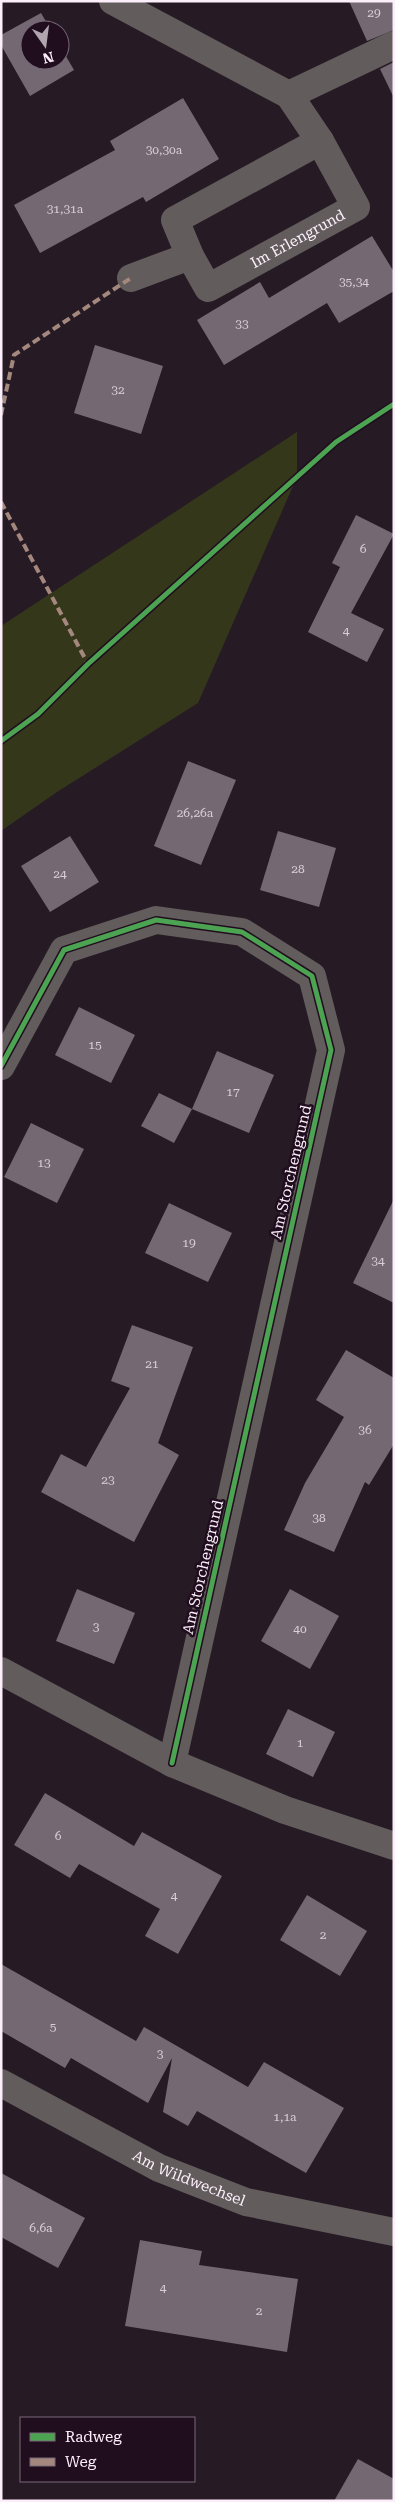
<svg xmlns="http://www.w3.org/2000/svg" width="395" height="2502" font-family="'Roboto Serif',serif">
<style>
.green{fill:#35371b}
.building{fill:#746973}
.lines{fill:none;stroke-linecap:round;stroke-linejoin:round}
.minor{stroke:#625c5c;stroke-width:28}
.quiet{stroke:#a5887d;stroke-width:4;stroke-dasharray:8 4;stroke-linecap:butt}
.cycleway-casing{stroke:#200e1f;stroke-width:8}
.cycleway{stroke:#4ca352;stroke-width:5}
.labels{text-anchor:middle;stroke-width:5;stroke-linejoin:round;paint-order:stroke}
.number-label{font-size:12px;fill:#daced9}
.street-label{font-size:15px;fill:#fceffb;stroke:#200e1f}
</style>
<rect width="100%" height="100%" fill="#261b25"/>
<!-- green -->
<path class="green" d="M297,432V477L198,703L57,792L1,831V626Z"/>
<!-- building -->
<g class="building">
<path d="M349,1H394V30L367,41Z"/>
<path d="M41,13L51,30H30V60H60V46L74,70L30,96L1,45V35Z"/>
<path d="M394,62V98L380,69Z"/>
<path d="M183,98L219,159L146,202L143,197L40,253L14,205L115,150L110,141Z"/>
<path d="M372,236L394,272V291L339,323L327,303L224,365L197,320L260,282L269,298Z"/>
<path d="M95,345L163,366L141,434L74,413Z"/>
<path d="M356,515L394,534L351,613L384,629L367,662L308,632L340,567L332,563Z"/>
<path d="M188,761L236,780L201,865L154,846Z"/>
<path d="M278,831L336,848L319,907L260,890Z"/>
<path d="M70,836L99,882L50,912L21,866Z"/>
<path d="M79,1007L135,1035L111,1083L55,1055Z"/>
<path d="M217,1051L274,1075L249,1133L192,1109Z"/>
<path d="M159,1093L192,1109L174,1143L141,1126Z"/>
<path d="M31,1123L84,1149L57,1203L4,1177Z"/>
<path d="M394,1199V1303L353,1283Z"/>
<path d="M169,1203L232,1233L208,1282L145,1253Z"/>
<path d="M132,1325L193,1347L158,1443L179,1455L134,1542L41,1492L61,1454L86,1467L130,1388L111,1381Z"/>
<path d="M346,1350L394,1378V1444L369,1485L365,1482L334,1552L284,1530L305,1483L344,1417L316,1400Z"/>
<path d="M77,1589L135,1613L114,1664L56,1641Z"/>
<path d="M290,1589L339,1616L310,1669L261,1641Z"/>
<path d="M288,1709L335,1732L313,1777L266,1754Z"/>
<path d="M45,1793L134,1846L142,1832L222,1876L178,1954L145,1936L160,1909L79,1864L70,1878L14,1845Z"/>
<path d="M307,1895L367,1931L340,1976L280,1940Z"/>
<path d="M1,1964L136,2041L144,2027L248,2087L264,2062L344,2108L306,2173L197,2111L188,2126L163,2112L172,2058L148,2103L71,2058L65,2068L1,2031Z"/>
<path d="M1,2173L85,2218L58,2268L1,2237Z"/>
<path d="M140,2240L202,2251L199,2265L298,2279L287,2352L125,2326Z"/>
<path d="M358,2459L394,2479V2501H334Z"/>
</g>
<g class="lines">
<!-- minor -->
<g class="minor">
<path d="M113,1L289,95L394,45"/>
<path d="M190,256L175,220L320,141"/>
<path id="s1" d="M131,278L190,256L208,288L356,207L320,141L289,95"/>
<path d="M1,1066L64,950L156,920L242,932L312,976L331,1050L172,1763"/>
<path d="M1,1671L172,1763L285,1810L394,1846"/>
<path id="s2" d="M1,2083L159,2168L246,2202L394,2232"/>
</g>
<!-- quiet -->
<g class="quiet">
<path d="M1,415L14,355L131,278"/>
<path d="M1,502L88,664"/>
</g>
<defs>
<g id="cycleway">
<path d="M1,741L38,714L88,664L336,442L394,404"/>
<path d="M1,1066L64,950L156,920L242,932L312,976L331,1050L172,1763"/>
</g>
</defs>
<!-- cycleway casing -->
<use href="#cycleway" class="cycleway-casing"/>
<!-- cycleway -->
<use href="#cycleway" class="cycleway"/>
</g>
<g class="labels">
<!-- number labels -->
<g class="number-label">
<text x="374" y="17">29</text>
<text x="164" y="154">30,30a</text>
<text x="65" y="213">31,31a</text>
<text x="354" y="286">35,34</text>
<text x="242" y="328">33</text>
<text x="118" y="394">32</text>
<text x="363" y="553">6</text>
<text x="346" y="635">4</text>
<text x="195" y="817">26,26a</text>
<text x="298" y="873">28</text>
<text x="60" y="878">24</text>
<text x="95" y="1049">15</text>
<text x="233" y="1096">17</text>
<text x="44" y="1167">13</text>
<text x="189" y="1247">19</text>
<text x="378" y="1265">34</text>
<text x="152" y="1368">21</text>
<text x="365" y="1434">36</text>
<text x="108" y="1484">23</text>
<text x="319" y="1522">38</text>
<text x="96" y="1631">3</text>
<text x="300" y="1633">40</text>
<text x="300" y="1747">1</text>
<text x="58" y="1840">6</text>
<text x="174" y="1900">4</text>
<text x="323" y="1939">2</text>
<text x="53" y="2031">5</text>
<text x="160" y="2058">3</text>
<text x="285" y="2121">1,1a</text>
<text x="41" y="2232">6,6a</text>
<text x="163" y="2292">4</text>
<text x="259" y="2315">2</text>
</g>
<!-- street labels -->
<g class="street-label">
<text dy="5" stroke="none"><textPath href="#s1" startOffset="202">Im Erlengrund</textPath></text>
<text transform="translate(291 1172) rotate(-77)" y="5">Am Storchengrund</text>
<text transform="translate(203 1567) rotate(-77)" y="5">Am Storchengrund</text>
<text dy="5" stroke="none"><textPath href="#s2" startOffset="211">Am Wildwechsel</textPath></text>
</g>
</g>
<!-- border -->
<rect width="395" height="2502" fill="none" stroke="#fceffb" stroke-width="5"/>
<!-- legend -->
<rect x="20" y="2417" width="175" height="65" fill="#200e1f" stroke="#786877"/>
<rect x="30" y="2433" width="25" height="8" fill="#4ca352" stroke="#786877"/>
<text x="65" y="2442" font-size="15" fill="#fceffb">Radweg</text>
<rect x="30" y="2458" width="25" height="8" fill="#a5887d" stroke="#786877"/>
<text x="65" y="2467" font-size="15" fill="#fceffb">Weg</text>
<!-- north arrow -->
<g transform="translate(45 45) rotate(166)"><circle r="24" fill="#200e1f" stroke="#786877"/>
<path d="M0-4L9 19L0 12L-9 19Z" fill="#b1a5b0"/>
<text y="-8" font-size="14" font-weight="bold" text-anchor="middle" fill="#fceffb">N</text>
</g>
</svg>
